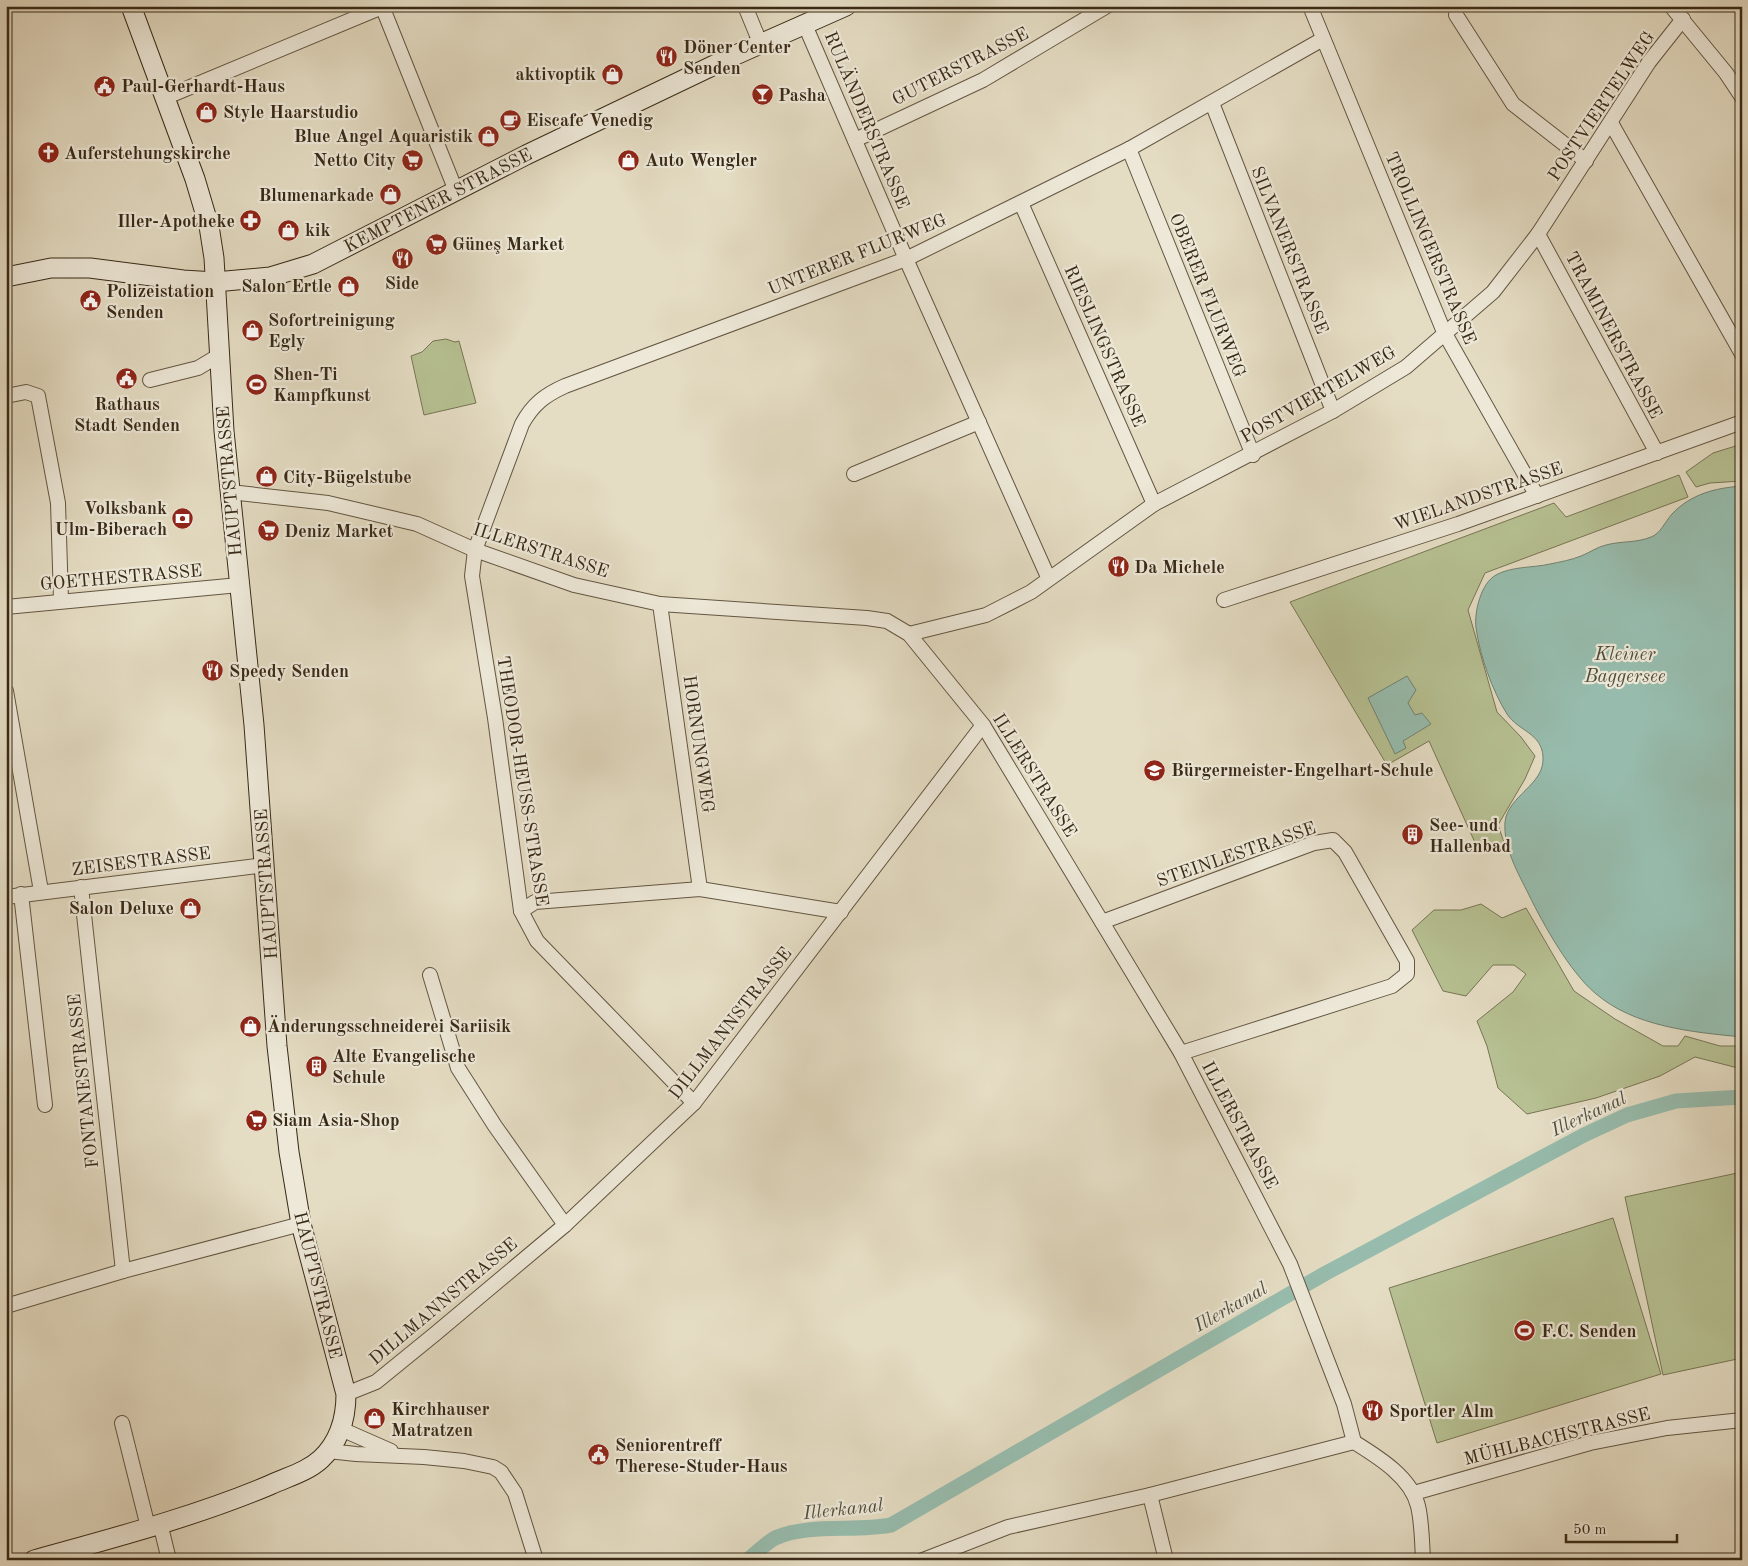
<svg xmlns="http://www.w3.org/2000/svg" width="1748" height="1566" font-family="'Old Standard TT',serif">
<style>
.green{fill:#b6c092;stroke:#787554}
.water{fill:#97bcad;stroke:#718271}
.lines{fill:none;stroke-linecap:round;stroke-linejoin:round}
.canal{stroke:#97bcad;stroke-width:15}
.street-casing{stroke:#645642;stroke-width:16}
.secondary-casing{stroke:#392a17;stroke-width:21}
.street{stroke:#ede8d8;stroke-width:14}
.secondary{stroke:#ede8d8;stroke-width:19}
.labels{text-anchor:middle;stroke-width:4.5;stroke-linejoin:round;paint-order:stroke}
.poi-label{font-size:18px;font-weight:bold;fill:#392a17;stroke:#ede8d8;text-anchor:start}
.street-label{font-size:18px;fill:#392a17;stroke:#ede8d8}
.water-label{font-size:19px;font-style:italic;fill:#504e3c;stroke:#ede8d8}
</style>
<rect width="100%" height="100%" fill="#e4dcc3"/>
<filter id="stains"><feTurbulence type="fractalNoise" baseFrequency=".004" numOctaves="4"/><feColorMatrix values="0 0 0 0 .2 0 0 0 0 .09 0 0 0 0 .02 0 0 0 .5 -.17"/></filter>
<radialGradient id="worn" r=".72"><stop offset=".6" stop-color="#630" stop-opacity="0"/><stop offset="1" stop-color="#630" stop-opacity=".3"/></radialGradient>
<!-- green -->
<g class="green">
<path d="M446,339L455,342L459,341L476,403L424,415L411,356L422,352L433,341Z"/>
<path d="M1742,444V481L1710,483L1696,487L1686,472L1713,453Z"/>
<path d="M1679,475L1688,497L1485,573L1468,610L1497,712L1521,737L1535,756L1525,779L1498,825L1505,845L1477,847L1429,741L1387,765L1290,602L1554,503L1566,517Z"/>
<path d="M1481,904L1502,918L1526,908L1574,991L1615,1019L1663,1046H1678L1685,1036L1720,1046H1742V1069L1695,1057L1660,1076L1596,1098L1527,1114L1498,1088L1487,1046L1477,1021L1513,992L1526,974L1514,965H1493L1466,996L1443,991L1412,930L1434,910H1461Z"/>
<path d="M1742,1172V1358L1663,1375L1625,1197Z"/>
<path d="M1613,1218L1661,1374L1437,1443L1389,1288Z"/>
</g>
<!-- water -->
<g class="water">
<path d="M1742,486V1037C1692,1032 1634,1027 1595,993C1570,972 1543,924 1529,895C1518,873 1503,847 1505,822C1508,795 1545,785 1543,757C1542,733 1518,731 1507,714C1492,690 1480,656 1476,628C1474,612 1481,583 1496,575C1512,566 1533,568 1550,564C1560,562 1571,560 1581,556C1589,553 1597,547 1606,545C1620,541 1637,543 1651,537C1660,534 1665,522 1672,514C1691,494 1715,488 1742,486Z"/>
<path d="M1407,676L1416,690L1408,703L1415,715L1422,713L1431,724L1403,741L1406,748L1395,754L1368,698Z"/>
</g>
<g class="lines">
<!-- canal -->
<path class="canal" d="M748,1560C756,1553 766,1543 775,1538C810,1523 853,1532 891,1525L1326,1273L1584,1135L1627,1115L1676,1101L1742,1097"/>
<defs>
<g id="street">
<path d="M382,6L456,191"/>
<path d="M745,6L761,45"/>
<path d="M1310,6L1444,332L1537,496"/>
<path d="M1671,6L1726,73L1742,97"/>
<path d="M1456,15L1513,104L1586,161"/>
<path d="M805,25L906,259L1048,577"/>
<path d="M164,98L382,7"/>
<path d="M1212,103L1333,411"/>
<path d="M1611,123L1742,354"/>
<path d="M855,140L983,80L1107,6"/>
<path d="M1129,149L1253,455"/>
<path d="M1021,203L1154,504"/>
<path d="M1538,234L1657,453"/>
<path d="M150,380L198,368L218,356"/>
<path d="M6,396L26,392L38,396L58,503L61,600"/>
<path d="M854,474L979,422"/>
<path d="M230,492L328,503L417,524L475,550L574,585L660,604L867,618L887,621L909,634L983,725L1181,1053L1290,1264L1344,1404L1354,1442C1378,1457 1411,1477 1418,1506C1422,1523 1422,1542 1423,1560"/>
<path d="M1224,600L1458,524L1742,422"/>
<path d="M660,604L700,889"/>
<path d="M6,607L239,585"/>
<path d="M909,634L986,615L1031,592L1154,504L1333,411L1406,367L1493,292L1538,234L1649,62L1683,19"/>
<path d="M6,691L41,891"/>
<path d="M81,887L123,1271"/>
<path d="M21,894L45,1105"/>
<path d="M6,897L265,865"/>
<path d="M521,911L535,902L700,889L841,912"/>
<path d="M1102,922L1314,843L1333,840L1345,852L1407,961V974L1392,986L1181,1053"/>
<path d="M430,975L458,1068L495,1126L565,1225"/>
<path d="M694,1103L537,941L521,911L495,718L472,576L475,550L522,424C533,404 545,395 565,386L906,259L1129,149L1323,39"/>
<path d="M6,1306L123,1271L301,1224"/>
<path d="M346,1394L376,1382L435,1334L565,1225L694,1103L983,725"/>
<path d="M122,1423L148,1527"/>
<path d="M341,1429L391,1451"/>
<path d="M328,1451L356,1454L424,1457L464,1461L493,1467L501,1472L515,1493L536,1560"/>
<path d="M1414,1493L1590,1443L1667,1428L1742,1420"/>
<path d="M1150,1495L1166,1560"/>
<path d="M160,1523L169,1560"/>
<path d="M923,1560L1008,1527L1150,1495L1354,1442"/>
</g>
<g id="secondary">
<path id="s1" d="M6,277L51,268H90L183,280L215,282L270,277L313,264L526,155L731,57L846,6"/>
<path d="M34,1560C113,1538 194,1517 270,1485C287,1477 307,1472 321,1459C339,1442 346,1418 346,1394L301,1224L289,1152L277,1046L254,725L224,431L214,258L209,226L195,179L131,6"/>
</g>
</defs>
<!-- street casing -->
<use href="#street" class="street-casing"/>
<!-- secondary casing -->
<use href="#secondary" class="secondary-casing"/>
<!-- street -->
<use href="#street" class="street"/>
<!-- secondary -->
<use href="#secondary" class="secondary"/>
</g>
<!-- icons -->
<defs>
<symbol id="restaurant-disc" viewBox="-11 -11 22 22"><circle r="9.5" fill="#8f2418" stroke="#ede8d8"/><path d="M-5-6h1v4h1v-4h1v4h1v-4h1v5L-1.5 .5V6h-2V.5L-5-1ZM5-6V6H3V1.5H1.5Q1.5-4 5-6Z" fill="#fff"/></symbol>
<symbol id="shop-disc" viewBox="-11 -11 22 22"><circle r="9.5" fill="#8f2418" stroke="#ede8d8"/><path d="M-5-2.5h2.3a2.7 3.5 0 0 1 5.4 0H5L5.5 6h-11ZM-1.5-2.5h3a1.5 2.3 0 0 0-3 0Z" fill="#fff"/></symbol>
<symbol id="civic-disc" viewBox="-11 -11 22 22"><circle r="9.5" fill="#8f2418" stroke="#ede8d8"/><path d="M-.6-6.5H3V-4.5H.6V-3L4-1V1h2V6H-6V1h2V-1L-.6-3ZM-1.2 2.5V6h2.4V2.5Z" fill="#fff"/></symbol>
<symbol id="bar-disc" viewBox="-11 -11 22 22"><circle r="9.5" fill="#8f2418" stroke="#ede8d8"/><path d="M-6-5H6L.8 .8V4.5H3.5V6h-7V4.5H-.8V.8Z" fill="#fff"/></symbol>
<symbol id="cafe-disc" viewBox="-11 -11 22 22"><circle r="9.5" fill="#8f2418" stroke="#ede8d8"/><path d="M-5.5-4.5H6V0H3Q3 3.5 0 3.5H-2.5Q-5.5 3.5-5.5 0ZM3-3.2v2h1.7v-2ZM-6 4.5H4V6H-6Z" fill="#fff"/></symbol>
<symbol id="church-disc" viewBox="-11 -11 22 22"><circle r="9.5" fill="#8f2418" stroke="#ede8d8"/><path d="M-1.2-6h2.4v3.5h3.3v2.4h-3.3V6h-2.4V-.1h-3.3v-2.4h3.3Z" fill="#fff"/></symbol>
<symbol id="supermarket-disc" viewBox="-11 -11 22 22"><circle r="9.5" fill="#8f2418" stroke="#ede8d8"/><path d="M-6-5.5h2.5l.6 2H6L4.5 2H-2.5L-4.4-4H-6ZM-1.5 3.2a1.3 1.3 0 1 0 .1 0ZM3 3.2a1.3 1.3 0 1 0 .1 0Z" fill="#fff"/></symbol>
<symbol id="pharmacy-disc" viewBox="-11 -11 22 22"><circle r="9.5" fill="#8f2418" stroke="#ede8d8"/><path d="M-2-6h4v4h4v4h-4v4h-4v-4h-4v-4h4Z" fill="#fff"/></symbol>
<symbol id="stadium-disc" viewBox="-11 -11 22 22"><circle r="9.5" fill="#8f2418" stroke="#ede8d8"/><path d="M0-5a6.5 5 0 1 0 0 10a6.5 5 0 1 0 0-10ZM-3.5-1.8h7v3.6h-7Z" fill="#fff"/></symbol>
<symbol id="bank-disc" viewBox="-11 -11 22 22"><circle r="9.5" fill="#8f2418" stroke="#ede8d8"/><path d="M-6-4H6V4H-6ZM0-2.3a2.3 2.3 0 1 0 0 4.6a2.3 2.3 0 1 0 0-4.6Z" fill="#fff"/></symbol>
<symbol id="school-disc" viewBox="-11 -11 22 22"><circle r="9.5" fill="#8f2418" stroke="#ede8d8"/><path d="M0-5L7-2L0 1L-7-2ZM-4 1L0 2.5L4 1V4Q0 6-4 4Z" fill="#fff"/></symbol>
<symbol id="building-disc" viewBox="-11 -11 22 22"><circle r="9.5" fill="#8f2418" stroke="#ede8d8"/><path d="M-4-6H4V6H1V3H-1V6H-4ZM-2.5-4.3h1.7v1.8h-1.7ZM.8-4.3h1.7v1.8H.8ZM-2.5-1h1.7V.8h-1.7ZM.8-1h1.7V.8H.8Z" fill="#fff"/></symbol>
</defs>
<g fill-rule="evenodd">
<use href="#restaurant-disc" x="654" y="44" width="25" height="25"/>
<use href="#shop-disc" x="600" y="62" width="25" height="25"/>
<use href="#civic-disc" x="92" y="74" width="25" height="25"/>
<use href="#bar-disc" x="750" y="82" width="25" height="25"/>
<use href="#shop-disc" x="194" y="100" width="25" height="25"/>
<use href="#cafe-disc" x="498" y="108" width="25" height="25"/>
<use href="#shop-disc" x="476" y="124" width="25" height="25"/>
<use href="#church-disc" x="36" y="140" width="25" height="25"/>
<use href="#supermarket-disc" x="400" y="148" width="25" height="25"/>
<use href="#shop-disc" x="616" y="148" width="25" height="25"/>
<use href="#shop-disc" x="378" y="182" width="25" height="25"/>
<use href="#pharmacy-disc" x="238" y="208" width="25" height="25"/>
<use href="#shop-disc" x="276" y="218" width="25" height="25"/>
<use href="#supermarket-disc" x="424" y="232" width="25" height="25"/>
<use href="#restaurant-disc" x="390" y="246" width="25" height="25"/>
<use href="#shop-disc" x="336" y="274" width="25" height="25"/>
<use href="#civic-disc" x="78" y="288" width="25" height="25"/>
<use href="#shop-disc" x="240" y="318" width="25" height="25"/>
<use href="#civic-disc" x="114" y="366" width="25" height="25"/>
<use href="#stadium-disc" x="244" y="372" width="25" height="25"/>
<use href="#shop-disc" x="254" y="464" width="25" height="25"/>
<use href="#bank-disc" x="170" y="506" width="25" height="25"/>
<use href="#supermarket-disc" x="256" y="518" width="25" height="25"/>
<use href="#restaurant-disc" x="1106" y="554" width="25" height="25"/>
<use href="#restaurant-disc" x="200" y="658" width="25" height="25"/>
<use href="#school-disc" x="1142" y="758" width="25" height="25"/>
<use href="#building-disc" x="1400" y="822" width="25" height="25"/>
<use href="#shop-disc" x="178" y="896" width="25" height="25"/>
<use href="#shop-disc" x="238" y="1014" width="25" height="25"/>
<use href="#building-disc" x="304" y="1054" width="25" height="25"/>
<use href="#supermarket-disc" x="244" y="1108" width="25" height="25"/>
<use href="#stadium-disc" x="1512" y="1318" width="25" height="25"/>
<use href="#restaurant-disc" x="1360" y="1398" width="25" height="25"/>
<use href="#shop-disc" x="362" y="1406" width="25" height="25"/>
<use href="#civic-disc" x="586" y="1442" width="25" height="25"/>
</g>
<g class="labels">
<!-- poi labels -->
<g class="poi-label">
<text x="683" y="53">Döner Center<tspan x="683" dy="21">Senden</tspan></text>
<text x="596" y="80" text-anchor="end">aktivoptik</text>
<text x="121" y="92">Paul-Gerhardt-Haus</text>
<text x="778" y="101">Pasha</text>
<text x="223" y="118">Style Haarstudio</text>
<text x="526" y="126">Eiscafe Venedig</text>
<text x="473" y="142" text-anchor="end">Blue Angel Aquaristik</text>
<text x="64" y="159">Auferstehungskirche</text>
<text x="396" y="166" text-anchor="end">Netto City</text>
<text x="645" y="166">Auto Wengler</text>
<text x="374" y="201" text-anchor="end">Blumenarkade</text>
<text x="235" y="227" text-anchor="end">Iller-Apotheke</text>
<text x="305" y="236">kik</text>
<text x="452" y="250">Güneş Market</text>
<text x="402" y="289" text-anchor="middle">Side</text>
<text x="332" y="292" text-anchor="end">Salon Ertle</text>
<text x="106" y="297">Polizeistation<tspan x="106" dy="21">Senden</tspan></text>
<text x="268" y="326">Sofortreinigung<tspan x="268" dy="21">Egly</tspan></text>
<text x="273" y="380">Shen-Ti<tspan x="273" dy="21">Kampfkunst</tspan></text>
<text x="127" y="410" text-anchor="middle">Rathaus<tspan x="127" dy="21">Stadt Senden</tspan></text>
<text x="283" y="483">City-Bügelstube</text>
<text x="167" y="514" text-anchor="end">Volksbank<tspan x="167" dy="21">Ulm-Biberach</tspan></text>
<text x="284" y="537">Deniz Market</text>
<text x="1134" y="573">Da Michele</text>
<text x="229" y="677">Speedy Senden</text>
<text x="1171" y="776">Bürgermeister-Engelhart-Schule</text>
<text x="1429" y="831">See- und<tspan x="1429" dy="21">Hallenbad</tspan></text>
<text x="174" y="914" text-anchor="end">Salon Deluxe</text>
<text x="267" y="1032">Änderungsschneiderei Sariisik</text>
<text x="332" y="1062">Alte Evangelische<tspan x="332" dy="21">Schule</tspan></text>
<text x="272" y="1126">Siam Asia-Shop</text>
<text x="1541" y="1337">F.C. Senden</text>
<text x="391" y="1415">Kirchhauser<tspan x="391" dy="21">Matratzen</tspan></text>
<text x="1389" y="1417">Sportler Alm</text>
<text x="615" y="1451">Seniorentreff<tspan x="615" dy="21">Therese-Studer-Haus</tspan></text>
</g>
<!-- street labels -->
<g class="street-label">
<text transform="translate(960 66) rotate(-27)" y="6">GUTERSTRASSE</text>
<text transform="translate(1601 106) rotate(-56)" y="6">POSTVIERTELWEG</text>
<text transform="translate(867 120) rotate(67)" y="6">RULÄNDERSTRASSE</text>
<text dy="6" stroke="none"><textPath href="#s1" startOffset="451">KEMPTENER STRASSE</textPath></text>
<text transform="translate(1431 248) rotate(67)" y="6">TROLLINGERSTRASSE</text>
<text transform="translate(1290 250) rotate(68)" y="6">SILVANERSTRASSE</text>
<text transform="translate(857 254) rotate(-22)" y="6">UNTERER FLURWEG</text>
<text transform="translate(1208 295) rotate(68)" y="6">OBERER FLURWEG</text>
<text transform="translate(1614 335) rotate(62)" y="6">TRAMINERSTRASSE</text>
<text transform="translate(1105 346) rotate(66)" y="6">RIESLINGSTRASSE</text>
<text transform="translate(1318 394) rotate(-30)" y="6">POSTVIERTELWEG</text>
<text transform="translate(229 481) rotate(-95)" y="6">HAUPTSTRASSE</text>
<text transform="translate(1478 496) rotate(-19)" y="6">WIELANDSTRASSE</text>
<text transform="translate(541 550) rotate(18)" y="6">ILLERSTRASSE</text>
<text transform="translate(121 577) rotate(-5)" y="6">GOETHESTRASSE</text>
<text transform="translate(699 744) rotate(82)" y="6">HORNUNGWEG</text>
<text transform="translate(1035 775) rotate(58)" y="6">ILLERSTRASSE</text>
<text transform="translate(523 781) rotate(81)" y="6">THEODOR-HEUSS-STRASSE</text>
<text transform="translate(1236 854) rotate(-19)" y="6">STEINLESTRASSE</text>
<text transform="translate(141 861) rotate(-7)" y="6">ZEISESTRASSE</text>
<text transform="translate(266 884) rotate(-94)" y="6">HAUPTSTRASSE</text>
<text transform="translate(730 1023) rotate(-52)" y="6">DILLMANNSTRASSE</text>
<text transform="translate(83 1081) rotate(-96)" y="6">FONTANESTRASSE</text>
<text transform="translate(1240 1125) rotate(62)" y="6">ILLERSTRASSE</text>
<text transform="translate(318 1285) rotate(76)" y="6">HAUPTSTRASSE</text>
<text transform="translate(443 1301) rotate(-40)" y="6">DILLMANNSTRASSE</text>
<text transform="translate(1557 1436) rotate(-14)" y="6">MÜHLBACHSTRASSE</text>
</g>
<!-- water labels -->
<g class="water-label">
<text x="1625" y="660">Kleiner<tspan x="1625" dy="22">Baggersee</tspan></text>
<text transform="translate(1588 1113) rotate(-25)" y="7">Illerkanal</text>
<text transform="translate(1230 1306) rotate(-30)" y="7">Illerkanal</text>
<text transform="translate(843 1508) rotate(-6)" y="7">Illerkanal</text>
</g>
</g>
<!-- margin -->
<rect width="1748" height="1566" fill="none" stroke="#e4dcc3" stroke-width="25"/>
<rect x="8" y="8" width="1733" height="1551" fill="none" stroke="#392a17" stroke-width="2.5"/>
<rect x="12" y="12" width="1723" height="1541" fill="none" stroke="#392a17"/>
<!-- scale -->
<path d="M1566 1534v8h111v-8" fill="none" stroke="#392a17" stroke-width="2.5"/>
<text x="1573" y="1534" font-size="15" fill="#392a17" stroke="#ede8d8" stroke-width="4" paint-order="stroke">50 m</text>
<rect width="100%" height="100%" filter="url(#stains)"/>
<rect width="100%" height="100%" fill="url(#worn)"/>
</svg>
